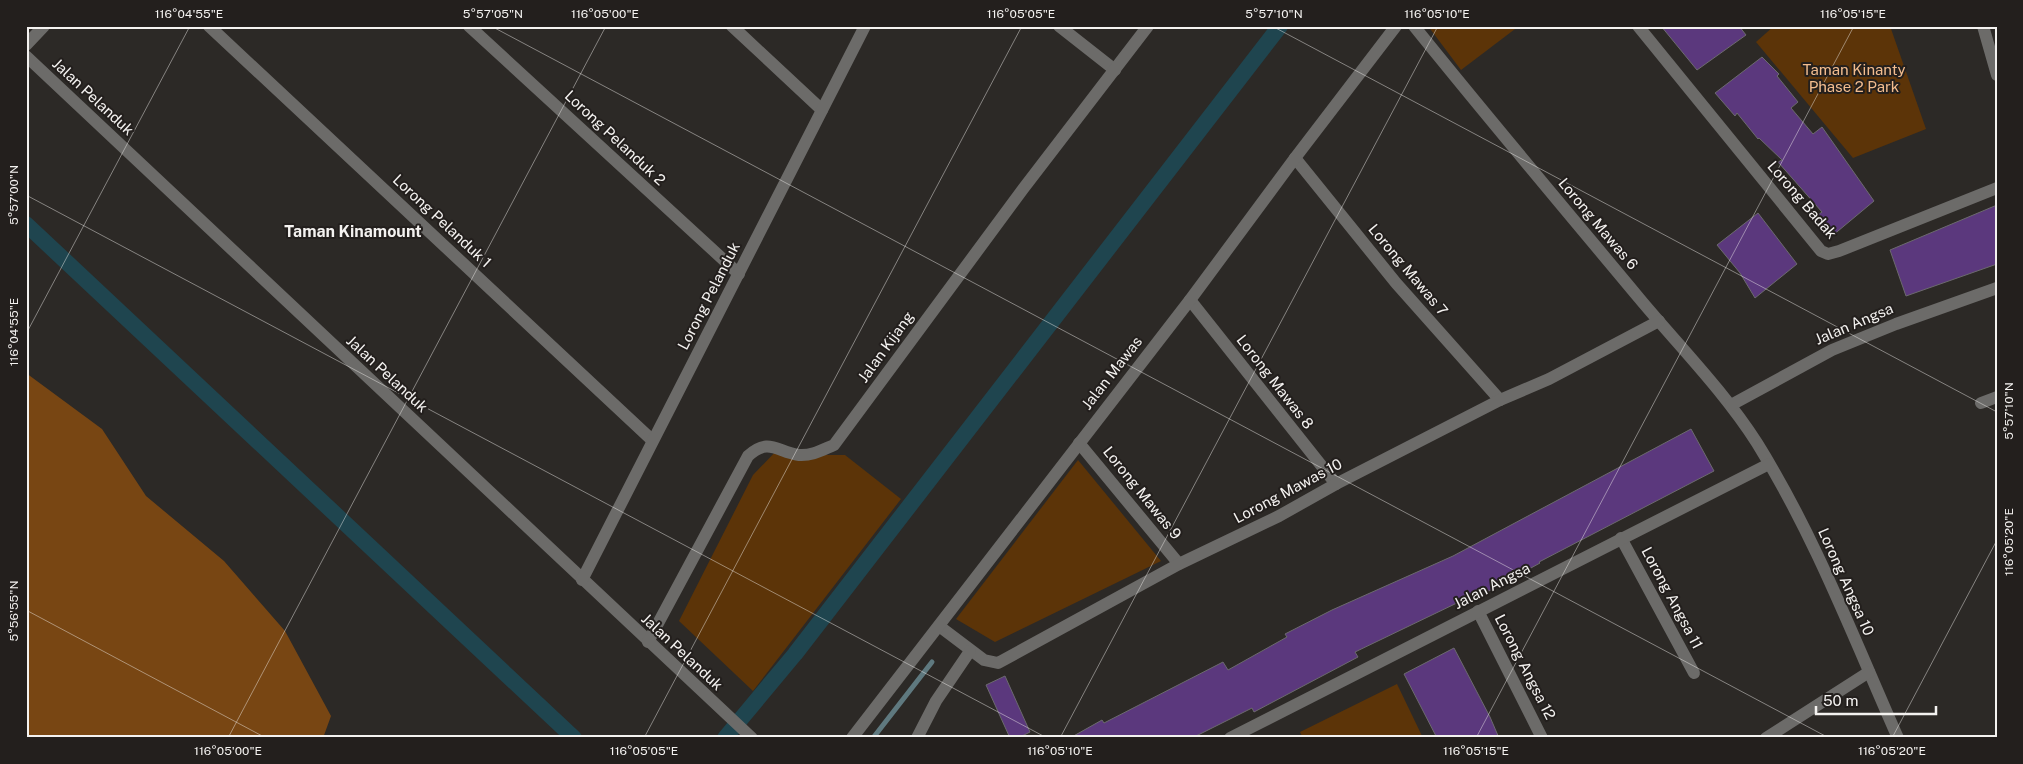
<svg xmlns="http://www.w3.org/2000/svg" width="2023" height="764" font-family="'Public Sans',sans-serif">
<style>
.green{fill:#5c3408}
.forest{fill:#784613}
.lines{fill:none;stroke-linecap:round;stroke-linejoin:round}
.stream{stroke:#5f797f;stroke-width:5}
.canal{stroke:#1f454f;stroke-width:16}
.building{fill:#5b387d;stroke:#6c6a6e}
.street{stroke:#6c6b69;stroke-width:12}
.ticks{fill:none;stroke:#f4f2f0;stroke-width:1;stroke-opacity:0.45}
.labels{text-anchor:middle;stroke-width:4;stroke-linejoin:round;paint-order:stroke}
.park-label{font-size:15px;fill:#f3bd8f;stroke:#231f1d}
.street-label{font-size:15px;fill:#f4f2f0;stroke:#231f1d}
.neighbourhood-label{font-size:16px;font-weight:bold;fill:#f4f2f0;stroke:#231f1d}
.neatline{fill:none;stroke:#f4f2f0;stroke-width:2}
.ticks-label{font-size:12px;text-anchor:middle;fill:#f4f2f0}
</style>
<rect width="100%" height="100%" fill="#2c2926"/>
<!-- green -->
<g class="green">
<path d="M1428,26H1519L1461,70Z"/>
<path d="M1774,26H1890L1926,129L1853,158L1756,42Z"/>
<path d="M779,448L813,455H845L901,499L753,691L679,621L753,475Z"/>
<path d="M1078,460L1161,561L995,642L956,619Z"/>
<path d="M1397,684L1423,738H1303L1300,732Z"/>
</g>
<!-- forest -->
<path class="forest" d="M26,373L102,429L146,496L224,561L285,631L331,716L323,738H26Z"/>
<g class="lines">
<!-- stream -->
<path class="stream" d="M873,738L932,662"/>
<!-- canal -->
<g class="canal">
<path d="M26,224L574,738"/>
<path d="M725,738L795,654L1280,26"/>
</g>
</g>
<!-- building -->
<g class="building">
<path d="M1661,26H1739L1746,35L1697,70Z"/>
<path d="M1762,57L1779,74L1777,76L1798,102L1791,108L1813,134L1822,127L1874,201L1832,236L1815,217L1822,212L1778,162L1782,160L1759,138L1758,139L1737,113L1735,116L1715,93Z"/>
<path d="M1997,205V264L1906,296L1890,250Z"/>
<path d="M1758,213L1797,264L1755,298L1740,273L1717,245Z"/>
<path d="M1691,429L1714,471L1539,562L1540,563L1487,592L1486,589L1355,652L1358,657L1254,712L1252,708L1192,738H1070L1102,720L1104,723L1223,662L1228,670L1287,637L1285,634L1332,610L1453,556Z"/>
<path d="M1454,648L1490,717L1499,738H1437L1404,674Z"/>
<path d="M1005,676L1030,732L1018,738H1010L986,685Z"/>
</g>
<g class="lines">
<!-- street -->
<g class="street">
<path d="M209,26L652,440"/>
<path d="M469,26L739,274"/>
<path d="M732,26L822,110"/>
<path d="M1059,26L1115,70"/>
<path d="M1414,26C1488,118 1564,208 1639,298C1679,346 1723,390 1757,443C1815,536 1854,639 1898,738"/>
<path d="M1638,26L1821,251L1828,254L1839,251L1997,188"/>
<path d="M1983,26L1997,75"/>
<path d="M26,45L44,26"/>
<path d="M26,56L752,738"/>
<path d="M1295,158L1396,283L1500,400"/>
<path d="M1190,300L1336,484"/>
<path d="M1981,403L1997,397"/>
<path d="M1731,405L1832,350L1896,324L1997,288"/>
<path d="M1079,443L1179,564"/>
<path d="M1621,538L1694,673"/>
<path d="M582,580L865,26"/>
<path d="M1478,611L1542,738"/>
<path d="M939,626L984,660L998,663L1179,564L1279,516L1336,484L1500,400L1549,379L1659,321"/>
<path d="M648,642L748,456C769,437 777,452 799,455C812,456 822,450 834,445L1023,189L1148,26"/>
<path d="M852,738L1190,300L1295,158L1396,26"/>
<path d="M917,738L936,701L970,651"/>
<path d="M1230,738L1769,464"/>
<path d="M1766,738L1869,672"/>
</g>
</g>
<!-- ticks -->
<path class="ticks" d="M491,26L1829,738M1272,26L1997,412M26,195L1047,738M26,334L190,26M26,610L266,738M228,738L606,26M644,738L1022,26M1060,738L1438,26M1476,738L1854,26M1892,738L1997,540"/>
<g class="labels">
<!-- park labels -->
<g class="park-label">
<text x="1854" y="75">Taman Kinanty<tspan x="1854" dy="17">Phase 2 Park</tspan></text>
</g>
<!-- street labels -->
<g class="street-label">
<text transform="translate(93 97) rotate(43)" y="5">Jalan Pelanduk</text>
<text transform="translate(615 138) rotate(43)" y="5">Lorong Pelanduk 2</text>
<text transform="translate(1802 200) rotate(49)" y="5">Lorong Badak</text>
<text transform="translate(442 221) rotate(43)" y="5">Lorong Pelanduk 1</text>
<text transform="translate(1598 224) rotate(50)" y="5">Lorong Mawas 6</text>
<text transform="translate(1408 270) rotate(50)" y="5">Lorong Mawas 7</text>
<text transform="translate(709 296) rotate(-63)" y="5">Lorong Pelanduk</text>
<text transform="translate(1854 324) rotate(-23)" y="5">Jalan Angsa</text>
<text transform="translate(886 347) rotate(-54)" y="5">Jalan Kijang</text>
<text transform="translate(1112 373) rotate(-52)" y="5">Jalan Mawas</text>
<text transform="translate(387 374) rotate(43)" y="5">Jalan Pelanduk</text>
<text transform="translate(1275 382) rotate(52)" y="5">Lorong Mawas 8</text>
<text transform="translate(1288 491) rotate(-28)" y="5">Lorong Mawas 10</text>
<text transform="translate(1142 493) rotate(51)" y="5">Lorong Mawas 9</text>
<text transform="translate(1846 582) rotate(66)" y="5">Lorong Angsa 10</text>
<text transform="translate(1492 586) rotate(-27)" y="5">Jalan Angsa</text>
<text transform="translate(1672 598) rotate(62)" y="5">Lorong Angsa 11</text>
<text transform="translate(682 652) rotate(43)" y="5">Jalan Pelanduk</text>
<text transform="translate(1525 667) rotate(63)" y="5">Lorong Angsa 12</text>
</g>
<!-- neighbourhood labels -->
<g class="neighbourhood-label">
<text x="353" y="237">Taman Kinamount</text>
</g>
</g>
<!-- border -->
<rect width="2023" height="764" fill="none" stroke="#231f1d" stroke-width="55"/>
<!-- scale -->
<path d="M1816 706v8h120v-8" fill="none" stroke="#f4f2f0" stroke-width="2.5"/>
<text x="1823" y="706" font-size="15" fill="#f4f2f0" stroke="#231f1d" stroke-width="4" paint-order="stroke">50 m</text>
<rect x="28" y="28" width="1968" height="708" class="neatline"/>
<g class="ticks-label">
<text x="189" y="18">116°04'55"E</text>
<text x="493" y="18">5°57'05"N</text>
<text x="605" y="18">116°05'00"E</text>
<text x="1021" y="18">116°05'05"E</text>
<text x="1274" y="18">5°57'10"N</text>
<text x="1437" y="18">116°05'10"E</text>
<text x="1853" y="18">116°05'15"E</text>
<text transform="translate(14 195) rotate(-90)" y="4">5°57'00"N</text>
<text transform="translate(14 332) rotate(-90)" y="4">116°04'55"E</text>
<text transform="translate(2009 411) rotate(-90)" y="4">5°57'10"N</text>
<text transform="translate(2009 542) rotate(-90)" y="4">116°05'20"E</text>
<text transform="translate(14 611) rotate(-90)" y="4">5°56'55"N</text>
<text x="228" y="755">116°05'00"E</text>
<text x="644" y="755">116°05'05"E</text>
<text x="1060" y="755">116°05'10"E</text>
<text x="1476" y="755">116°05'15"E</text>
<text x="1892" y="755">116°05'20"E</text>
</g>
</svg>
